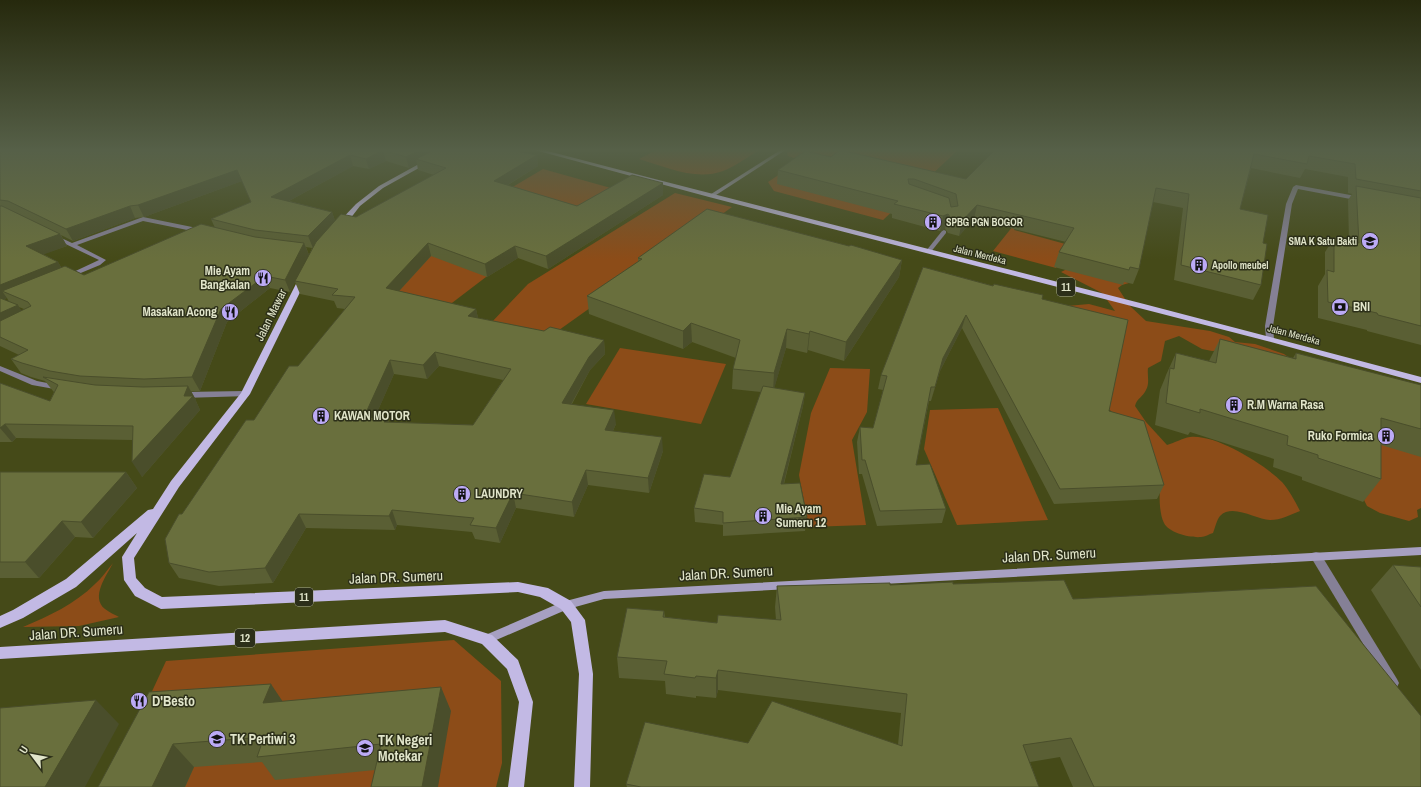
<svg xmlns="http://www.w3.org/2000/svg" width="1421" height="787" font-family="'Archivo Narrow',sans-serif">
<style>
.green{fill:#8c4c18}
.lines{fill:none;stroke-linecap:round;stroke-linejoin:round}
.lane{fill:#858096;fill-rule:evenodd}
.street{fill:#858096;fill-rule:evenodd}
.secondary{fill:#a7a0c2;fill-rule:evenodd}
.primary{fill:#c2b9e4;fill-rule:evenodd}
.wall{fill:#5a5f34;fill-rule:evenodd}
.shaded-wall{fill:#4a4e2b}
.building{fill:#696f3d;stroke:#4a4e2b;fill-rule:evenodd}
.labels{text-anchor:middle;stroke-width:3;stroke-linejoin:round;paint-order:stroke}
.far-poi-label{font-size:10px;font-weight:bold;fill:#e1e5ca;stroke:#2c2f19;text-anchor:start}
.far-street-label{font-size:10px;fill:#e1e5ca;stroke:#2c2f19}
.shield{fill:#2c2f19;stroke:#abae95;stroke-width:1}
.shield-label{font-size:11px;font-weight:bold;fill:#e1e5ca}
.poi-label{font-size:12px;font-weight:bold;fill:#e1e5ca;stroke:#2c2f19;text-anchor:start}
.street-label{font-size:12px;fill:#e1e5ca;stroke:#2c2f19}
.near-street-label{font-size:14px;fill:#e1e5ca;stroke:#2c2f19}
.near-poi-label{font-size:14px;font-weight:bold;fill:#e1e5ca;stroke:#2c2f19;text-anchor:start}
</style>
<rect width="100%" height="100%" fill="#454a18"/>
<!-- green -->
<g class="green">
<path d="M658,149H761C749,156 736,166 723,171C696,181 666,167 639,159Z"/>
<path d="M791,149H959L883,220L774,191L768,182L816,150L794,158L788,156L787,153Z"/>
<path d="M543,169L618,190L486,277L444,309L358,290L373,270Z"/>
<path d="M675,193L732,207L552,335L490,324L528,284Z"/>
<path d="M1033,201L1014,230L1069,245L1056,268L993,251Z"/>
<path d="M1079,263L1129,283L1122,285L1118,288L1129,305L1146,321L1210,331L1229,337L1235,342L1255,344L1284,354L1421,450V508L1417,510L1418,517L1409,521L1380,513L1367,506L1363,498L1231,350L1212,351L1202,349L1179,336L1165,341L1161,361L1148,368C1147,375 1150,383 1146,390C1143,397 1137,398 1135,406L1146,422L1167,445C1175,443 1182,438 1190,437C1216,434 1264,464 1282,482C1289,490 1295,501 1300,511C1290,515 1281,520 1270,520C1256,520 1233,503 1220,516C1217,519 1215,528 1213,533C1209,534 1205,537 1201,537C1190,538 1169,533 1164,523C1160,516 1159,499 1160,492L1119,418L1104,405L1067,306L1089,304L1115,311L1102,293L1061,272Z"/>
<path d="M620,348L726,364L701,424L586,404Z"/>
<path d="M830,368L870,369L867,412L852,440L866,525L809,527L799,475L811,413Z"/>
<path d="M998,408L1048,520L957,525L924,449L930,410Z"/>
<path d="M113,563C107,575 90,597 105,609C109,612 115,615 119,617L79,626L23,627C49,616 75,604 95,584C102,578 107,570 113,563Z"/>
<path d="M454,640L501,681L502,763L496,787H108L166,661Z"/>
</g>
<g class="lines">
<!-- lane -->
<g class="lane">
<path d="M1296,185L1361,197L1364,199L1361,201L1298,189L1292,204L1273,326L1274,339L1270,341L1266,339L1265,326L1286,204L1293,187Z"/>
<path d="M944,230L946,231V233L930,253H926V251L942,231Z"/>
<path d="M1316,552L1320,553L1397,679L1399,683L1397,687L1393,688L1389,687L1312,559L1311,556L1312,553Z"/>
</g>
<!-- street -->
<g class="street">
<path d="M143,217L202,229L205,231L202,233L143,221L77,245L106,260L100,265L71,277H67V275L99,260L53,238V236H57L72,243Z"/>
<path d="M0,366L37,381L63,386L64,388L60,390L32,385L0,371Z"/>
<path d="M245,391L249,394L248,396L183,398L179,395L183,392Z"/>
</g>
<!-- secondary -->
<g class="secondary">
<path d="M782,149H787L713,197L708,196Z"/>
<path d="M1421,547V555L604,599L568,609L487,644L483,642L481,639L483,636L562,602L604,591Z"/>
</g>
<!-- primary -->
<g class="primary">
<path d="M446,149H453L383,188L360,206L343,228H337V224L356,204L379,186Z"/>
<path d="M531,149H540C833,226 1128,298 1421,377V383L1267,341L709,197Z"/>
<path d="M301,274H307L308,276L250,394L179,487L134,558L136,578L145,588L162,597L518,582L548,588L571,601L585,620L593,674L590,787H574L579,674L571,622L561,609L540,597L518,592L161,609L135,596L124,580L122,557L137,533L76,587L23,618L0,628V616L13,610L66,579L148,510L153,509L171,481L241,393Z"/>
<path d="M445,620L492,635L518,660L533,702L524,787H508L519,702L507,669L482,644L445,632L0,659V647Z"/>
</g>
</g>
<!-- wall -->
<g class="wall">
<path d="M0,149H504L537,155L538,166L508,185L577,206L663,183V195L548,269L518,258L487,277L431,256L399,291L476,309L478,318L544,331L604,340L605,354L590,370L572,404L616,424L613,431L663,451L649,493L588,485L574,517L516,508L500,543L475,539L472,532L397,525L395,530L306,528L273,583L219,586L179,578L169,563L182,514L254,420L345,309L337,308L334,301L300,294L295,282L290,292L270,288L227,322L200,391H191L196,400V401L200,410L142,477L133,440L16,438L12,442H0V383L50,401L54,392L53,391L45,381L31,377L21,373L11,359L19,355L0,346ZM386,161L409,168L417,164L418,170L434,175L356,217L335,221L332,212L289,201L353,166L369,169ZM242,181L251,202L211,219L215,228L84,275L61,267L58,262L43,254L67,246L61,235L73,241L135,218L144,217ZM306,247L312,248L309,255ZM7,298L9,302L4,299ZM19,307L24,309L21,311ZM439,366L503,380L473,425L389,422L387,418L375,417L394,374L427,379Z"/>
<path d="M635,149H652L647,152Z"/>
<path d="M996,149H1421V345L1367,331V330L1318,318V286L1325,274V252L1334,238L1349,241L1348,200L1352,194L1348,193V177L1305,169L1300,178L1251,168L1240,209L1263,243L1261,285L1253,300L1174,280L1183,208L1153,202L1139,269L1133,284L1124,282L1123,285L1054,267L1059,252L1066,242L974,219L959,236L948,233L945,229L940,231L892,218V214L777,184L778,170L831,157L966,179Z"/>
<path d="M849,246L902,260L899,277L844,361L808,350L807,353L786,348L774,388L805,393L803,406L784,484L807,517L805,531L723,536V525L695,522L694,508L730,477L761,392L732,389L733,369L736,358L692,342L683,349L589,314L587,296L638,262V258Z"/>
<path d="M923,267L1042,299L1109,411L1164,485L1157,499L1054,504L962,328L940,371L931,401H929L916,465L946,509L942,523L877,526L862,474H859L857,442L860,427L873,428L883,390L878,389L881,375Z"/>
<path d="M1220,339L1293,358L1296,353L1421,385V457L1381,445V479L1363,502L1302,480V477L1273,467L1274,459L1190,432L1188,435L1155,425L1160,390L1165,378L1166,375L1176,353L1209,361Z"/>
<path d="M0,472H126L137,488L93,538L75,537L39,578H0Z"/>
<path d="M1393,565L1421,567V670L1371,590Z"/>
<path d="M953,584L1073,599L1421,787H1073L1060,757L1030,762L1039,787H627L626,784L748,743L898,745L901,713L718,690L716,698L696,696V698L666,694L665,681L619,678L617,657L664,611L665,617L717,623L776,620L775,607L777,586Z"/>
<path d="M149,692L283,702L451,711L375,770L275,780L262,762L194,767L185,787Z"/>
</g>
<!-- shaded-wall -->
<g class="shaded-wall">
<path d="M422,149H445L416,159L417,164L409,168L406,157Z"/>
<path d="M647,149H652L647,152Z"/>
<path d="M383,150L386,161L369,169L366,159Z"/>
<path d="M350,155L353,166L276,208L271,197Z"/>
<path d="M537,155L538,166L496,192L494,181Z"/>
<path d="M237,170L242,181L144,217L138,205Z"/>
<path d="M663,183V195L548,269L546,256Z"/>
<path d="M977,205L974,219L959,236L962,221Z"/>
<path d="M130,206L135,218L73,241L66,229Z"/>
<path d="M332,212L336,223L313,248L308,236Z"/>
<path d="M948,214L945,229L940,231L943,216Z"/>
<path d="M60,234L67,246L34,258L26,246Z"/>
<path d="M304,243L309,255L290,292L285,280Z"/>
<path d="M428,243L431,256L390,301L386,288Z"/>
<path d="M515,246L518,258L487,277L485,264Z"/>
<path d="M902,260L899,277L844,361L846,342Z"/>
<path d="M58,262L65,274L2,291L7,298L0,301V285Z"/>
<path d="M265,276L270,288L227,322L200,391L192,377L221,309Z"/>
<path d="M18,305L26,318L0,330V313Z"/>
<path d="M476,309L479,322L468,316Z"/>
<path d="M966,315L962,328L940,371L931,401L935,387L943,358Z"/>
<path d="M691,323L692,342L683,349V331Z"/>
<path d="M787,329L786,348L773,393L774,373Z"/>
<path d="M810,331L808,350L807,353L809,334Z"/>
<path d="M604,340L605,354L590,370L564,417L562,403L589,357Z"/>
<path d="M435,352L439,366L427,379L423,365Z"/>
<path d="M390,360L394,374L369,431L364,417Z"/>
<path d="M188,386L196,400V401L200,410L142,477L132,462L184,396Z"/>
<path d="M805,393L803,406L780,498L781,484Z"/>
<path d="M614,410L616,424L607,444L605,430Z"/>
<path d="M387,418L392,432L384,422Z"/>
<path d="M5,424L16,438L12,442L0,428Z"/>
<path d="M662,437L663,451L649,493L648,478Z"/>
<path d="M586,470L588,485L574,517L572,502Z"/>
<path d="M126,472L137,488L93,538L81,522Z"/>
<path d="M513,493L516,508L500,543L496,528Z"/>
<path d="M392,510L397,525L395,530L389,516Z"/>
<path d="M299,514L306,528L273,583L265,568Z"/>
<path d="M62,521L75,537L39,578L25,562Z"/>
<path d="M718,670V690L716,698V678Z"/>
<path d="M271,684L287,708L263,703Z"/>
<path d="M441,687L451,711L438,787H422Z"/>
<path d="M96,700L119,724L85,787H45Z"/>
<path d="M173,744L194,767L185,787H152Z"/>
</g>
<!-- building -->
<g class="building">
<path d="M0,149H422L406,157L383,150L366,159L350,155L271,197L332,212L308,236L255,230L211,219L251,202L237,170L138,205L130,206L66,229L8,201L0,200Z"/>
<path d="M436,149H504L537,155L494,181L577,206L632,175L663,183L546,256L515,246L485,264L428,243L386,288L476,309L468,316L544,331L550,327L604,340L589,357L562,403L614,410L605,430L662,437L648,478L586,470L572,502L513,493L496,528L470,525L474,518L392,510L389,516L299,514L265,568L209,572L169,563L165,539L179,514H182L246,420H254L289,366H298L355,297L332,295L338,289L295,281L316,242L341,214L356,217L446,168L416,159ZM435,352L511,369L473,425L384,422L387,418L364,417L390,360L423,365Z"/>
<path d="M996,149H1421V191L1356,179L1355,164L1309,156L1307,164L1254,154L1240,209L1268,215L1263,243L1267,244L1261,285L1181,265L1189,194L1156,188L1139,269L1130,267L1129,270L1059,252L1074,228L977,205L962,221L951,218L948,214L943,216L894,204L898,201L778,170L805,151L831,157L840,150L966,179ZM908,179H914L956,194L958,206L951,207L949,198L909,184Z"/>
<path d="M1356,186L1421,198V326L1378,315L1377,313L1328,302L1327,270L1334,272V238L1359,243Z"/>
<path d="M0,206H2L60,234L26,246L58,262L0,285Z"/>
<path d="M707,209L849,246L851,245L902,260L846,342L810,331L809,334L787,329L774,373L733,369L740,340L691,323L683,331L587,296L642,259L638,258Z"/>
<path d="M201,224L255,237L304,243L285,280L265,276L221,309L192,377L144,379L80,376L50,371L22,363L11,359L28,350L0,337V321L31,306L28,302L2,291L65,266L84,275Z"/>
<path d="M923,267L993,286L994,284L1043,295L1042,299L1128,320L1109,411L1144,421L1164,485L1060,489L966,315L943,358L935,387H931L916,465L930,464L946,509L880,511L865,460H862L860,427L873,428L887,376L881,375Z"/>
<path d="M0,298L18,305L0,313Z"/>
<path d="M1220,339L1296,359V353L1421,385V429L1381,418V479L1318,458V455L1287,445L1288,436L1200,409V413L1166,403L1170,368L1174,369L1176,353L1216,363Z"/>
<path d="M43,377L95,385L143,387L188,386L184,396H193L132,462L133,426L5,424L0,428V383L50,401L58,385Z"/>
<path d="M763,386L805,393L781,484L800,483L807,517L723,523V512L694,508L704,474L730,477Z"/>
<path d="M0,472H126L81,522L62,521L25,562H0Z"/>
<path d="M1393,565L1421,567V607Z"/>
<path d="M1064,580L1073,599L1316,586L1421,716V787H1094L1071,738L1023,745L1039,787H641L626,784L645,722L748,743L772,701L902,746L907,694L718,670L716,678L696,676L695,678L664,674L667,661L617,657L627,608L664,611L663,617L717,623L718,615L781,620L777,586L890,583V585L953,582V584Z"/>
<path d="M271,684L263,703L441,687L422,787H371L381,744L257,757L264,737L173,744L152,787H98L149,692Z"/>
<path d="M96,700L45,787H0V708Z"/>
</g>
<!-- sky -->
<linearGradient id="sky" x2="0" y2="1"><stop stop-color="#26290d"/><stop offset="0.58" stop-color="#566048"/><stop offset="1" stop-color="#566048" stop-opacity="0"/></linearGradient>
<rect width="1421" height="259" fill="url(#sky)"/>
<!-- icons -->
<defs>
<symbol id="building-disc" viewBox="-11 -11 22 22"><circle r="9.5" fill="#bcaaf6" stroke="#2c2f19"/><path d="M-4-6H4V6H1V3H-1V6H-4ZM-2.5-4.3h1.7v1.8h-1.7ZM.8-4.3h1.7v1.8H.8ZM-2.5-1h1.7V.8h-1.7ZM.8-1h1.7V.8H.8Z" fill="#111"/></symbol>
<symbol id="school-disc" viewBox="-11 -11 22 22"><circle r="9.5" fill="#bcaaf6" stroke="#2c2f19"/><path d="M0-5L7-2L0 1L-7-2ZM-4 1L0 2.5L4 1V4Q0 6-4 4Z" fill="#111"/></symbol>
<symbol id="restaurant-disc" viewBox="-11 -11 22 22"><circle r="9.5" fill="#bcaaf6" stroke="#2c2f19"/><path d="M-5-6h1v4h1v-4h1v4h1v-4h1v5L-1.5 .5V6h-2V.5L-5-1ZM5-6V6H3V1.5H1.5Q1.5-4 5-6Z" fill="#111"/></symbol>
<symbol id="bank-disc" viewBox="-11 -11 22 22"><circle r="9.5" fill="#bcaaf6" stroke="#2c2f19"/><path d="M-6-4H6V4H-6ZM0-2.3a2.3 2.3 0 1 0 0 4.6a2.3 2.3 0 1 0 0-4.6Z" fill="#111"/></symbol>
</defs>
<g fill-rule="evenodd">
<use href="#building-disc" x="923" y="212" width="20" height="20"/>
<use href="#school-disc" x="1360" y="231" width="20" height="20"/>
<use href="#building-disc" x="1189" y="255" width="20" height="20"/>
<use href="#restaurant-disc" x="253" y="268" width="20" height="20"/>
<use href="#bank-disc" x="1330" y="297" width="20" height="20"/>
<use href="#restaurant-disc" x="220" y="302" width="20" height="20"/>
<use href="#building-disc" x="1224" y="395" width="20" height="20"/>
<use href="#building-disc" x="311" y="406" width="20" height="20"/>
<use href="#building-disc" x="1376" y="426" width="20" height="20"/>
<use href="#building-disc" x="452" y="484" width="20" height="20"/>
<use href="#building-disc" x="753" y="506" width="20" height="20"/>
<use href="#restaurant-disc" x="129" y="691" width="20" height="20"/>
<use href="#school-disc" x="207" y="729" width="20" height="20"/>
<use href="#school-disc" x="355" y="738" width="20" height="20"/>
</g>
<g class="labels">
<!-- far-poi labels -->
<g class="far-poi-label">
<text x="946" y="226">SPBG PGN BOGOR</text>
<text x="1357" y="245" text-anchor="end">SMA K Satu Bakti</text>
<text x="1212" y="269">Apollo meubel</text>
</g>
<!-- far-street labels -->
<g class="far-street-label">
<text transform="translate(980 254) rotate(14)" y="4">Jalan Merdeka</text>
<text transform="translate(1294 334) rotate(15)" y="4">Jalan Merdeka</text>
</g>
<!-- shield labels -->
<g class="shield">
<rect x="1057" y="278" width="18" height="18" rx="3"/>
<rect x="295" y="588" width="18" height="18" rx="3"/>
<rect x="235" y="629" width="20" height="18" rx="3"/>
</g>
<g class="shield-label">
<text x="1066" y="291">11</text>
<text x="304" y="601">11</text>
<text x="245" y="642">12</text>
</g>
<!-- poi labels -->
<g class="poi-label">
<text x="250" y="275" text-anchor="end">Mie Ayam<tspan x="250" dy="14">Bangkalan</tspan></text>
<text x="1353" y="311">BNI</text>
<text x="217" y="316" text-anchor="end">Masakan Acong</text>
<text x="1247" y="409">R.M Warna Rasa</text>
<text x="334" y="420">KAWAN MOTOR</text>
<text x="1373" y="440" text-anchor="end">Ruko Formica</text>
<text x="475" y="498">LAUNDRY</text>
<text x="776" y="513">Mie Ayam<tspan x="776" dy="14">Sumeru 12</tspan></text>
</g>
<!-- street labels -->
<g class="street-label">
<text transform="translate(271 315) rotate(-64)" y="4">Jalan Mawar</text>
</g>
<!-- near-street labels -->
<g class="near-street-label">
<text transform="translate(1049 555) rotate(-3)" y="5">Jalan DR. Sumeru</text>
<text transform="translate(726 573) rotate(-3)" y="5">Jalan DR. Sumeru</text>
<text transform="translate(396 577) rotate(-2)" y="5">Jalan DR. Sumeru</text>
<text transform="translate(76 632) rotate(-4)" y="5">Jalan DR. Sumeru</text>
</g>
<!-- near-poi labels -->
<g class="near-poi-label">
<text x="152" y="706">D'Besto</text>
<text x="230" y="744">TK Pertiwi 3</text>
<text x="378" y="745">TK Negeri<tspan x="378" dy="16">Motekar</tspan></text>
</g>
</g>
<!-- north arrow -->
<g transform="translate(32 755) rotate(302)" stroke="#2c2f19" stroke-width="3" paint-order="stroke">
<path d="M0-3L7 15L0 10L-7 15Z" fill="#e1e5ca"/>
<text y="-6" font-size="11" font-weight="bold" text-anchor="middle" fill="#e1e5ca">U</text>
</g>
</svg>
